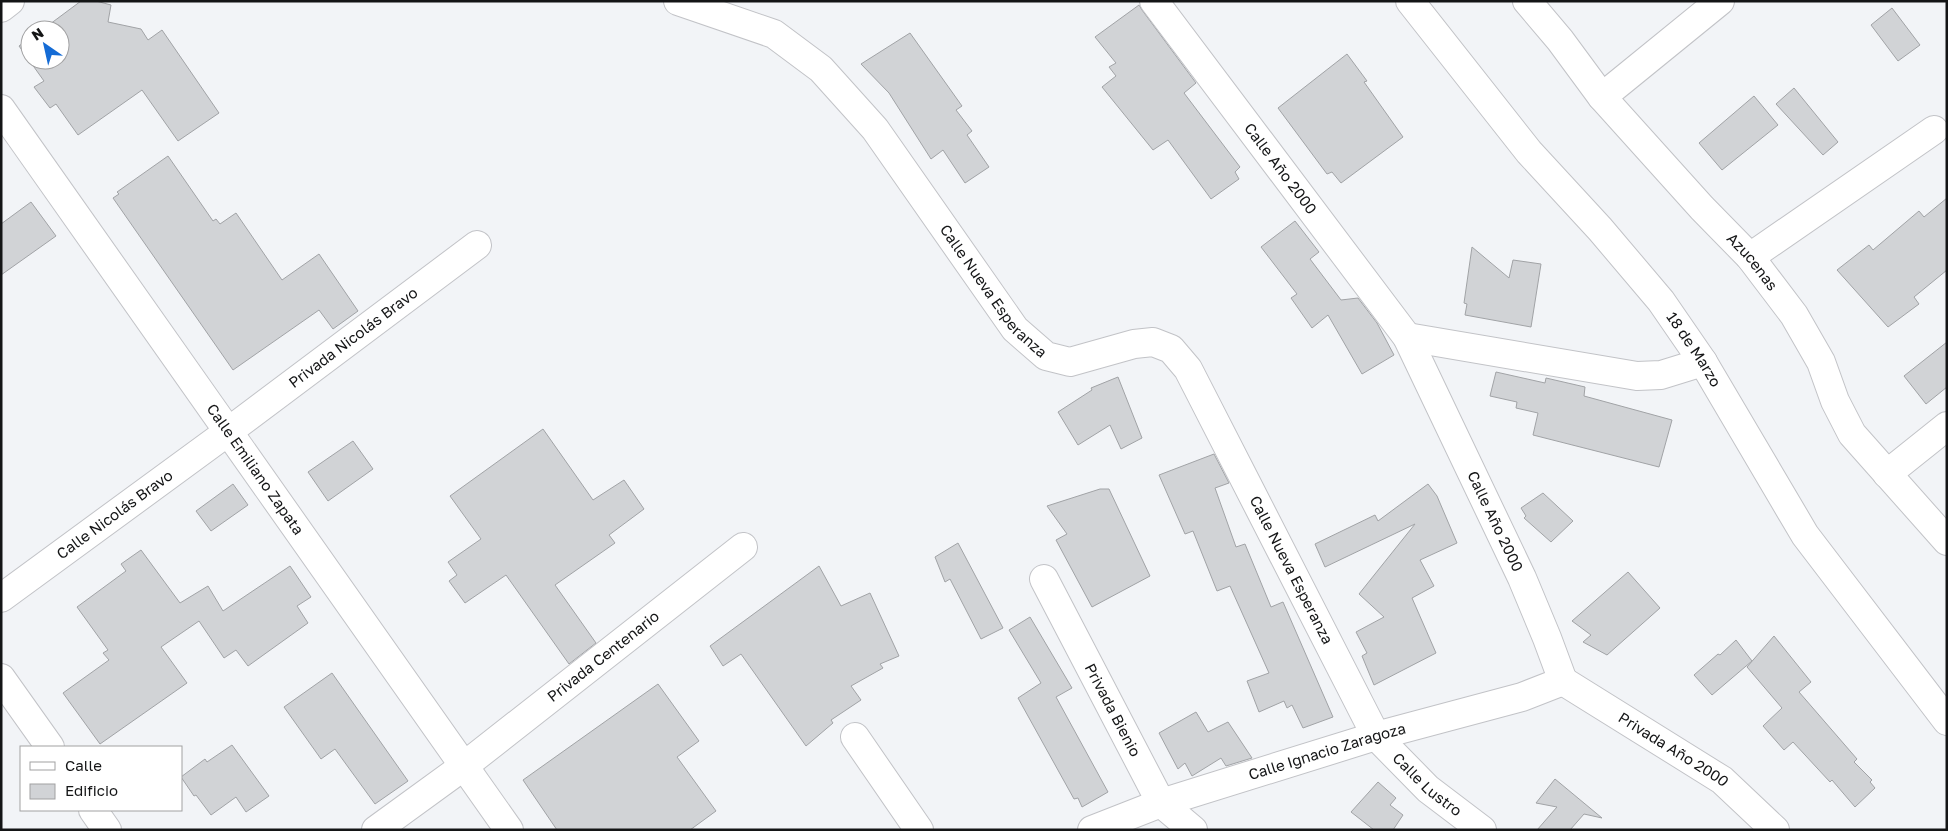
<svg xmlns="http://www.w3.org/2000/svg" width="1948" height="831" font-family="'Golos Text',sans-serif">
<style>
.building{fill:#d1d3d6;stroke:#a1a3a6}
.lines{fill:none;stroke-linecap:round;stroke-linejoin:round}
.minor-casing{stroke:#c2c3c7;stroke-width:30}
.minor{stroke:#fff;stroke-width:28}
.labels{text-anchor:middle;stroke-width:4;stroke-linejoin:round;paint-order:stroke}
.street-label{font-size:15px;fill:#141516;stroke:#fff}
</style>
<rect width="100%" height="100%" fill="#f2f4f7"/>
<!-- building -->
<g class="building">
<path d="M81,1H96L111,5L108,22L141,29L148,40L162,30L219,113L178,141L142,90L78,135L56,104L50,108L34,87L44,81L19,46L30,38V60H60V30H42Z"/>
<path d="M1139,5L1142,10L1196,83L1184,93L1240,167L1235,172L1239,179L1211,199L1168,140L1153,150L1102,87L1116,76L1109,67L1116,63L1095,37Z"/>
<path d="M1892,8L1920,45L1898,61L1871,25Z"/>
<path d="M910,33L962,106L956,110L972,131L967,135L989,167L965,183L943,150L931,159L889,93L861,64Z"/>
<path d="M1347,54L1367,81L1364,82L1403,137L1341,183L1332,172L1327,174L1278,108Z"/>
<path d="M1794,88L1838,142L1823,155L1776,104Z"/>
<path d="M1754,96L1778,125L1722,170L1699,143Z"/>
<path d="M168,156L213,221L216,219L220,224L236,213L282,280L319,254L358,311L333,329L319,310L233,370L113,198L119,194L117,192Z"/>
<path d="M1947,198V270L1914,297L1919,304L1888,327L1837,270L1869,245L1873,250L1919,211L1924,217Z"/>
<path d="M31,202L56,236L1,275V224Z"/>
<path d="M1295,221L1319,252L1310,259L1341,300L1358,298L1377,323L1394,355L1362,374L1328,315L1312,328L1291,298L1297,294L1261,247Z"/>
<path d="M1472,247L1509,278L1513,260L1541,264L1531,327L1465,315L1467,304L1464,303Z"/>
<path d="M1947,342V387L1926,404L1904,376Z"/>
<path d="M1496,372L1545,383L1546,378L1585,387L1584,396L1672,420L1659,467L1533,435L1538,413L1516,408L1517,402L1490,396Z"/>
<path d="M1118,377L1142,438L1121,449L1110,425L1078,445L1058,412L1092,390L1091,388Z"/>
<path d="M543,429L593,500L624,480L644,509L609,535L615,543L555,585L596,643L569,664L506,575L465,603L449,581L457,575L448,562L481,539L450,496Z"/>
<path d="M353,441L373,469L328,501L308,472Z"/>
<path d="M1214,454L1229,483L1215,488L1236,547L1245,544L1271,607L1283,602L1333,717L1303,728L1292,705L1287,708L1284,701L1259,712L1247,681L1269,673L1230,586L1217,591L1193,531L1185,534L1159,475Z"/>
<path d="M233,484L248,505L211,531L196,511Z"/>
<path d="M1428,484L1437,496L1457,543L1420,560L1434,586L1412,598L1436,653L1374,685L1362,656L1367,653L1356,632L1384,617L1359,594L1415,524L1325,567L1315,544L1375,515L1378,521Z"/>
<path d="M1100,489H1109L1150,576L1092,607L1056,540L1067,534L1047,506Z"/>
<path d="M1543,493L1573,521L1551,542L1524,518L1526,516L1521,508Z"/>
<path d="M958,543L1003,628L981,639L950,579L945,582L935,557Z"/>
<path d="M141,550L180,603L208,586L223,611L290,566L311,597L297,606L308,623L248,666L236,650L224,658L199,621L161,647L187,683L100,744L63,693L109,660L103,653L108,650L77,607L126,571L121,564Z"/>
<path d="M819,566L841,606L870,593L899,656L880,664L883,668L851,686L861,700L831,720L833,723L806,746L741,654L723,666L710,646Z"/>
<path d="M1628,572L1660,608L1607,655L1583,642L1591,635L1572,621Z"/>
<path d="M1030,617L1072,688L1056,697L1108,792L1082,807L1078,798L1074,799L1018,698L1041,683L1009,630Z"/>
<path d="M1774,636L1811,682L1799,692L1857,759L1854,762L1872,780L1870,782L1875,788L1855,807L1832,780L1830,782L1793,742L1784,750L1763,726L1782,708L1747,667Z"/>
<path d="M1736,640L1752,661L1712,695L1694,675L1718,654L1720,655Z"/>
<path d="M332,673L408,781L375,804L335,749L321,759L284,707Z"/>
<path d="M658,684L699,741L677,757L716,811L690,830H557L523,780Z"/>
<path d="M1196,712L1208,732L1228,722L1252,758L1226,766L1221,758L1192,776L1185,763L1178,769L1159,733Z"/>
<path d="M232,745L269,796L246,812L236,797L211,815L196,795L194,796L181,777L205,759L207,762Z"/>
<path d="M1555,779L1602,818L1584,814L1570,830H1537L1557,807L1536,803Z"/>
<path d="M1378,782L1396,798L1390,805L1403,815L1393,830H1374L1351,812Z"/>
</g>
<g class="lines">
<defs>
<g id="minor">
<path id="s1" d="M678,1L774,34L821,69L875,129L1015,329L1046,356L1070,362L1134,344L1153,342L1171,349L1188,369L1376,736L1428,789L1482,830"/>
<path id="s2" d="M1154,1L1407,337L1522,578L1547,638L1563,681"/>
<path id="s3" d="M1410,1L1529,152L1600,229L1661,301L1703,362L1805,535L1947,721"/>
<path id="s4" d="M1527,1L1560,40L1602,97L1702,208L1750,257L1794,315L1821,362L1835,401L1852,434L1947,541"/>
<path d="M1,8L10,1"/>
<path d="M1602,97L1720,1"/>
<path id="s5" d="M1,109L509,830"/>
<path d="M1750,257L1934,130"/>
<path d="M1407,337L1637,376L1661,375L1703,362"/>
<path d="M1887,474L1947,426"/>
<path id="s6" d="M1044,579L1161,803L1193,830"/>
<path id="s7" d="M1,598L229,431L477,245"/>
<path d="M1,678L50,747"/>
<path id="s8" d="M1563,681L1722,780L1775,830"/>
<path d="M855,737L919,830"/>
<path d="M93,810L107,830"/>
<path id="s9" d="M376,830L464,766L743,547"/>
<path id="s10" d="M1092,830L1161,803L1376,736L1522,697L1563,681"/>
</g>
</defs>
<!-- minor casing -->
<use href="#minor" class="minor-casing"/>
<!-- minor -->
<use href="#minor" class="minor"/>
</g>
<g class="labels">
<!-- street labels -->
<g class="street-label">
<text dy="5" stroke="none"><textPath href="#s2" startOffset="210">Calle Año 2000</textPath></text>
<text dy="5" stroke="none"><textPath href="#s4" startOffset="345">Azucenas</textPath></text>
<text dy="5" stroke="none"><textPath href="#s1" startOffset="442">Calle Nueva Esperanza</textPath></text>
<text dy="5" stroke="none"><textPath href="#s7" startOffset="438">Privada Nicolás Bravo</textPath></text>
<text dy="5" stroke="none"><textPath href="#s3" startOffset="450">18 de Marzo</textPath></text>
<text dy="5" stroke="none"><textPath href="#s5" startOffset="441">Calle Emiliano Zapata</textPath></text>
<text dy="5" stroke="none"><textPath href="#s7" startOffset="141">Calle Nicolás Bravo</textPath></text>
<text dy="5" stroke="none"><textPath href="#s2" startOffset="625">Calle Año 2000</textPath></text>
<text dy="5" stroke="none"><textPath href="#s1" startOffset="908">Calle Nueva Esperanza</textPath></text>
<text dy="5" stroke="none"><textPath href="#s9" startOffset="286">Privada Centenario</textPath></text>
<text dy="5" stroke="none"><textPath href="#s6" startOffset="148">Privada Bienio</textPath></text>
<text dy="5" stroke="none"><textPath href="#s8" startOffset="130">Privada Año 2000</textPath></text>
<text dy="5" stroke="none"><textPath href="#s10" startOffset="248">Calle Ignacio Zaragoza</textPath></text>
<text dy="5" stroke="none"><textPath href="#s1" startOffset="1165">Calle Lustro</textPath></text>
</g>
</g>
<!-- border -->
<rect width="1948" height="831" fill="none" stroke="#141516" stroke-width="5"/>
<!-- legend -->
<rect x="20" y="746" width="162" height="65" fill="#ffffff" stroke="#a1a1a2"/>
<rect x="30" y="762" width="25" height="8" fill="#ffffff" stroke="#a1a1a2"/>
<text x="65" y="771" font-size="15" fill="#141516">Calle</text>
<rect x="30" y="784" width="25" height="15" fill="#d1d3d6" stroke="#a1a1a2"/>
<text x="65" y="796" font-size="15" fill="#141516">Edificio</text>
<!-- north arrow -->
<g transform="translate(45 45) rotate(326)"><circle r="24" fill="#ffffff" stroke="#a1a1a2"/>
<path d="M0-4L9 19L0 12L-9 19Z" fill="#146bd5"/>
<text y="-8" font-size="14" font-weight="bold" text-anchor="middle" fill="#141516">N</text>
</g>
</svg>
